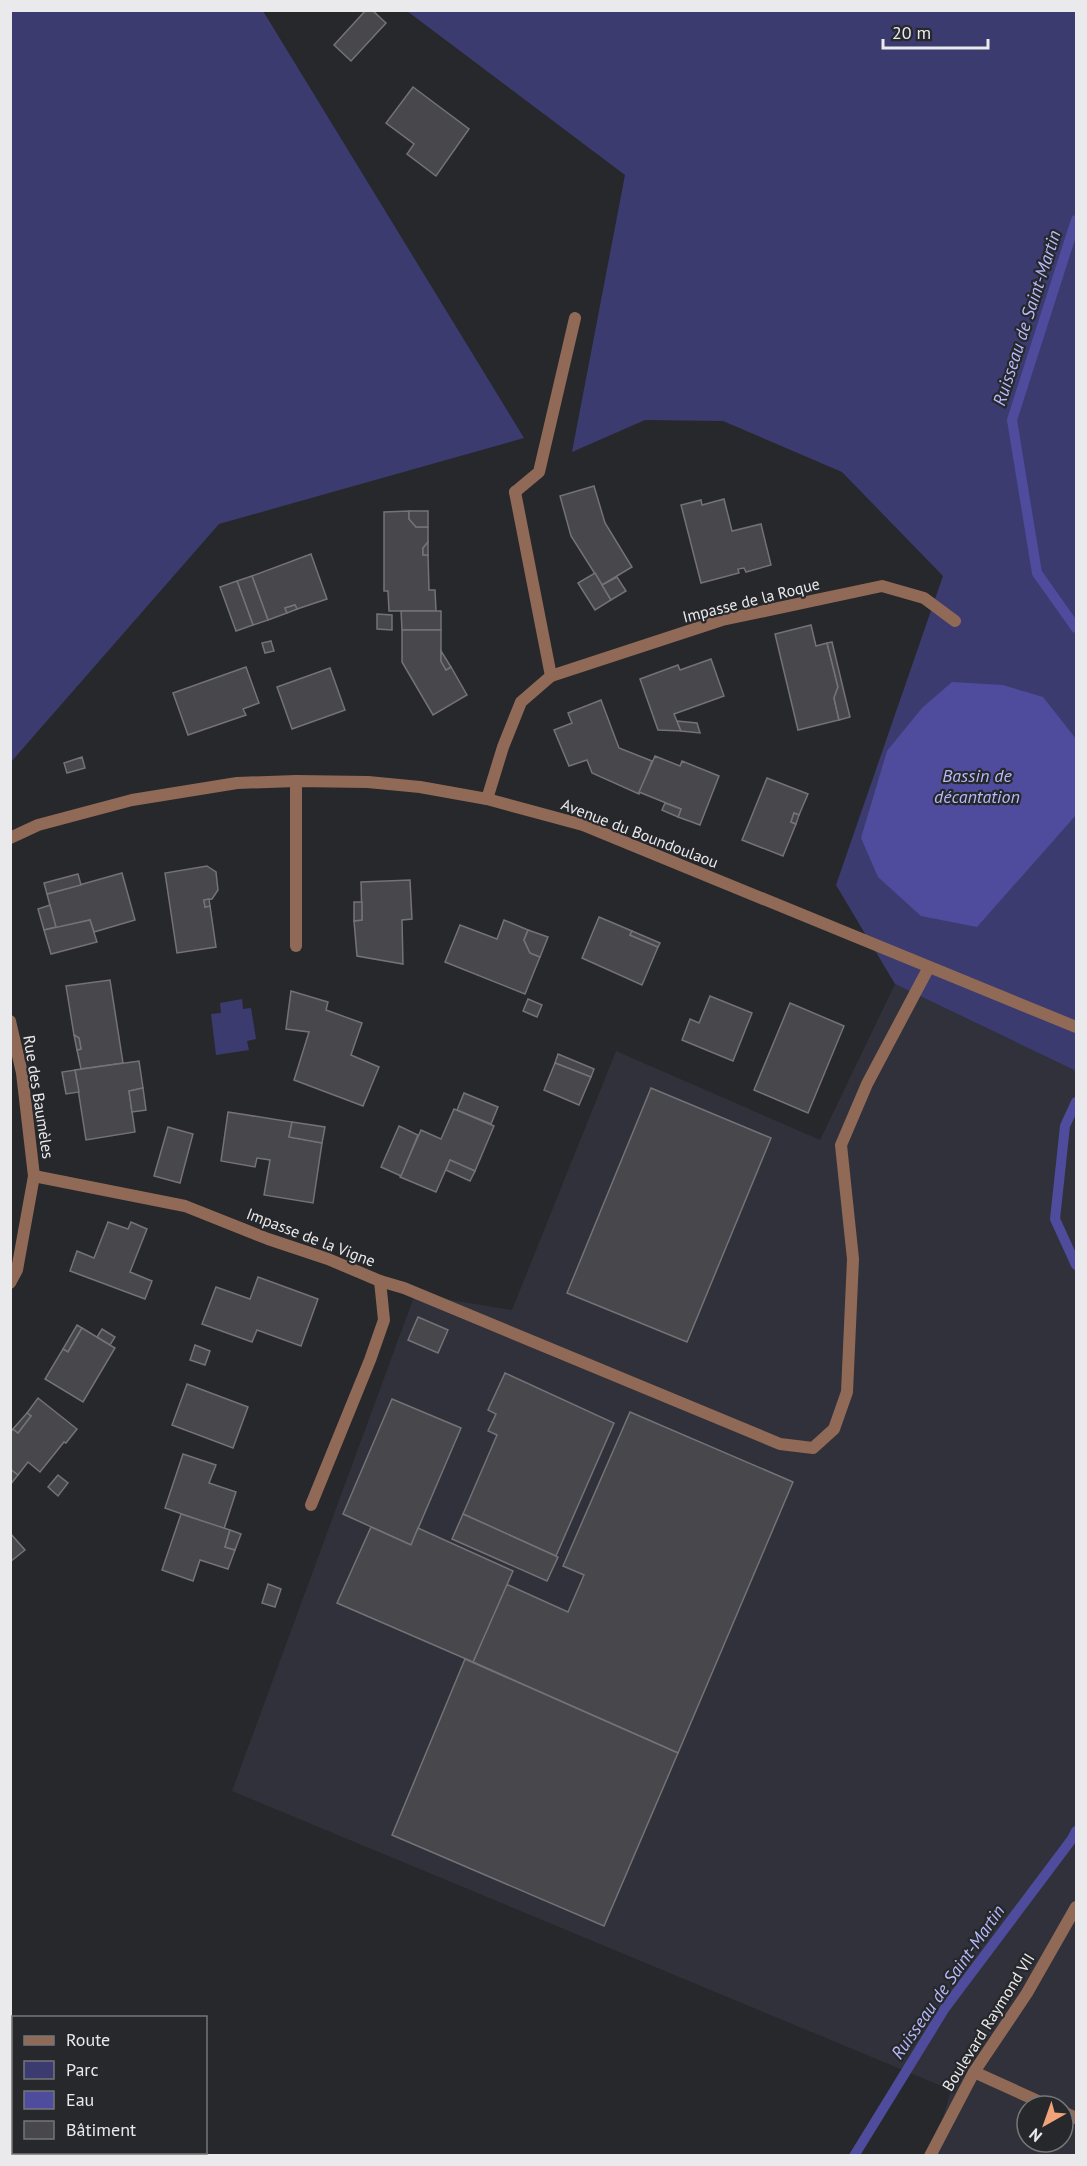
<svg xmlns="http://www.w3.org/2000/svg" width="1087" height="2166" font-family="'PT Sans',sans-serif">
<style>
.built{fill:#30313a;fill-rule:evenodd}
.green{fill:#3c3b70}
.water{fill:#4f4c9d}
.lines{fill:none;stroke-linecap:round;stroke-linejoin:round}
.stream{stroke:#4f4c9d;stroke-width:10}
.building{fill:#48484c;stroke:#737377;stroke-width:1.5}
.lane{stroke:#906a57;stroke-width:12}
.street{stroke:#906a57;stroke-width:12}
.labels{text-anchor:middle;stroke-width:4.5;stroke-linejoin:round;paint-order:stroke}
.street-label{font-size:16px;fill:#eaeaec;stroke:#27282b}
.water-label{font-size:18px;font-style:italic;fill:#b7bbfe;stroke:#27282b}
</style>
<rect width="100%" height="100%" fill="#27282b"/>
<!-- built -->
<path class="built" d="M895,984L1076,1071V2155H932L951,2090L232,1791L415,1294L512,1310L616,1051L820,1140ZM1027,2106H1063V2142H1027Z"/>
<!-- green -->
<g class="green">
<path d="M11,10L263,11L524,438L219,524L11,762Z"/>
<path d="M407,11H1076V1071L895,984L836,885L943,576L842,472L723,421L645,420L572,452L625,175Z"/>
<path d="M242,999L243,1009L251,1008L256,1039L247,1041L249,1050L216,1055L211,1014L221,1013L220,1003Z"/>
</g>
<!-- water -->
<path class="water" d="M952,682L1003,685L1043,697L1076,739V815L977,927L921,916L878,877L861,838L887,751L922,708Z"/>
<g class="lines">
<!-- stream -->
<g class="stream">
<path d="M1076,220L1012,420L1037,573L1076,628"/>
<path d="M1076,1102L1065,1126L1055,1219L1076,1265"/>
<path d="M854,2156L945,2008L1072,1839L1076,1831"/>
</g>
</g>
<!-- building -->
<g class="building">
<path d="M366,10H372L386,23L351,61L334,45Z"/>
<path d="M413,87L469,129L436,176L407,154L414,144L386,123Z"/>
<path d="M594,486L605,523L632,567L602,585L571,536L560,496Z"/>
<path d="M724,499L732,531L761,524L771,565L746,572L744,568L738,569L739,573L701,583L681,505L701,500L702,505Z"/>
<path d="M409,511V519L416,527H428V542L423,548V555H428L429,590H435L436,611H389L388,591H384V512Z"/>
<path d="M409,511H428V527H416L409,519Z"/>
<path d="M428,542V555H423V548Z"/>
<path d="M311,554L327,599L297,609L295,605L285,608L287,613L268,620L252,576Z"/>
<path d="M595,573L611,600L595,610L578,583Z"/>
<path d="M252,576L268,620L253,625L237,581Z"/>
<path d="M617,577L626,591L611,600L602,585Z"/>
<path d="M237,581L253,625L236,631L220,587Z"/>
<path d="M295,605L297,609L287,613L285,608Z"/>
<path d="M401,611H441V630H402Z"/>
<path d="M377,614L392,615V630L377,629Z"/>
<path d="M811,625L816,646L827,643L838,687L834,698L839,720L798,730L775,634Z"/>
<path d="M402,630H441V661L446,670L451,667L467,695L433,715L402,662Z"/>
<path d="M271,641L274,651L265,653L262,643Z"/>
<path d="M832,642L850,717L839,720L834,698L838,687L827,643Z"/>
<path d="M441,651L451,667L446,670L441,661Z"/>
<path d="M711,659L724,696L674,714L681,731L658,730L640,679L678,665L680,670Z"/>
<path d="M246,667L259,703L243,709L246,715L188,735L173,693Z"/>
<path d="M330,668L345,710L292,729L277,687Z"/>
<path d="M601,700L619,748L652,761L639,794L592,773L587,760L569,766L554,730L572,723L568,713Z"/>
<path d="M677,721L697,723L700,733L681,731Z"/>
<path d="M655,756L680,766L682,761L719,776L700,825L678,817L681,809L639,792Z"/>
<path d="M82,757L85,768L67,773L64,763Z"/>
<path d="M767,778L808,794L799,815L794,813L791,822L796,824L783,856L742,840Z"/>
<path d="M665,803L681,809L678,817L662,810Z"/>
<path d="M794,813L799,815L796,824L791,822Z"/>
<path d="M207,866L216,872L218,890L212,899L204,900L205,907L210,906L216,947L177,953L165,873Z"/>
<path d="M122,873L135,920L94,932L90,920L56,929L47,894Z"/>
<path d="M78,874L81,885L47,894L44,883Z"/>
<path d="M410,880L412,919L402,920L403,964L357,956L354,921L362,920L361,882Z"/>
<path d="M209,899L210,906L205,907L204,900Z"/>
<path d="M354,902H362V920L354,921Z"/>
<path d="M50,905L56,927L44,930L38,909Z"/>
<path d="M599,917L632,931L630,935L658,947L642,985L582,958Z"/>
<path d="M90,920L97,942L51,954L44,930Z"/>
<path d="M504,920L528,930L524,940L530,953L540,957L525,994L445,962L460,925L497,939Z"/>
<path d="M528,930L548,937L540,957L530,953L524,940Z"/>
<path d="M632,931L660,943L658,947L630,935Z"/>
<path d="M110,980L123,1063L81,1069L77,1050L81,1049L79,1038L74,1035L66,986Z"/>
<path d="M291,991L328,1002L326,1010L362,1023L351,1055L379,1067L363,1106L294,1080L309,1032L286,1029Z"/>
<path d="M710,996L752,1013L733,1061L682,1040L690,1019L699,1023Z"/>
<path d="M528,999L542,1005L537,1017L523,1011Z"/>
<path d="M790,1003L844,1026L808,1113L754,1090Z"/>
<path d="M74,1035L79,1038L81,1049L77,1050Z"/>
<path d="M558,1054L594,1069L591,1077L555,1063Z"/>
<path d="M139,1061L143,1088L129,1091L135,1132L86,1140L75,1070Z"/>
<path d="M555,1063L591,1077L579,1105L544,1090Z"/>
<path d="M75,1070L79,1092L66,1094L62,1072Z"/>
<path d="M143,1088L146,1110L132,1112L129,1091Z"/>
<path d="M651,1088L771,1138L687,1342L567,1293Z"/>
<path d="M464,1093L498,1107L491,1124L457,1110Z"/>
<path d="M454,1109L494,1126L475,1171L450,1160L436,1192L400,1177L421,1130L441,1139Z"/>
<path d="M228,1112L292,1122L289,1137L322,1143L313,1203L264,1195L270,1160L257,1158L255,1167L221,1161Z"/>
<path d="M292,1122L325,1127L322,1143L289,1137Z"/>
<path d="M399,1126L418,1135L401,1176L381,1167Z"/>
<path d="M168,1127L193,1134L180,1183L154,1176Z"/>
<path d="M450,1160L475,1171L470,1181L446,1170Z"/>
<path d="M108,1222L128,1229L131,1222L147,1229L130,1272L152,1281L145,1299L70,1271L77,1251L94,1258Z"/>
<path d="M258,1277L318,1299L301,1346L257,1330L252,1342L202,1324L216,1287L250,1299Z"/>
<path d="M418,1317L448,1330L438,1353L408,1340Z"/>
<path d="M77,1325L82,1328L68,1352L63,1349Z"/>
<path d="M82,1328L115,1348L83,1402L45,1379L63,1349L68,1352Z"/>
<path d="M102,1329L115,1337L110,1345L97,1337Z"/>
<path d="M195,1345L210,1351L205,1365L190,1360Z"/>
<path d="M505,1373L614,1423L556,1556L463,1514L497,1435L488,1431L496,1414L488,1410Z"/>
<path d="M187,1384L248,1407L233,1448L172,1425Z"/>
<path d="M38,1398L77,1429L66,1443L64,1442L40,1472L28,1462L18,1475L10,1469V1433L13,1429L18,1433L31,1416L27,1413Z"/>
<path d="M392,1399L461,1428L411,1545L343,1514Z"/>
<path d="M630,1412L793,1482L678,1753L473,1662L506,1584L568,1612L584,1575L563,1566Z"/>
<path d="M27,1413L31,1416L18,1433L13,1429Z"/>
<path d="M183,1454L216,1465L209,1483L236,1492L224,1529L165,1508Z"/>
<path d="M10,1469L18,1475L10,1485Z"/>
<path d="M58,1475L68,1483L58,1496L48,1487Z"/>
<path d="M181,1514L230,1530L225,1547L235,1550L228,1569L200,1560L193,1581L162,1570Z"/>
<path d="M463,1514L558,1557L547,1581L452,1539Z"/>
<path d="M371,1527L411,1545L418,1528L513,1571L473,1662L337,1603Z"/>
<path d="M230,1530L241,1534L235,1550L225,1547Z"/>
<path d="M10,1533L25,1550L10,1562Z"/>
<path d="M268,1584L281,1589L275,1607L262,1603Z"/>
<path d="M465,1659L678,1753L604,1926L392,1835Z"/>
</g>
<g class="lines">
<!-- lane -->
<g class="lane">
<path d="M515,492L539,472L575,318"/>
<path d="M296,946V781"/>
</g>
<!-- street -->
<g class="street">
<path d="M515,492L551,676"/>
<path d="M487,799L503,747L521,702L551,676L722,620L882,586L924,598L955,621"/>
<path d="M10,838L38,825L132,800L237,783L296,781L368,782L420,787L487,799L583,825L1076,1027"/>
<path d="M10,1021L22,1073L34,1176L17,1270L10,1283"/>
<path d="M34,1176L185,1206L268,1239L328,1259L380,1281L404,1288L780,1444L813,1448L834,1429L847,1392L853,1259L841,1145L867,1084L929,967"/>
<path d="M311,1505L370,1360L384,1320L380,1281"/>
<path d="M974,2072L1049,2106"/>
<path d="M1063,2112L1076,2118"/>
<path d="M930,2156L974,2072L1027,1993L1076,1907"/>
</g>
</g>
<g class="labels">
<!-- street labels -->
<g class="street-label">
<text transform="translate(751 600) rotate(-14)" y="6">Impasse de la Roque</text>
<text transform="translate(640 833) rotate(21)" y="6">Avenue du Boundoulaou</text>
<text transform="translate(39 1097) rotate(81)" y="6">Rue des Baumèles</text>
<text transform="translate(311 1237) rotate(21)" y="6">Impasse de la Vigne</text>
<text transform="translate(988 2022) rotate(-58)" y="6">Boulevard Raymond VII</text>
</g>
<!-- water labels -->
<g class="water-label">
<text transform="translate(1027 318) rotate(-72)" y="6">Ruisseau de Saint-Martin</text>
<text x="977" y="782">Bassin de<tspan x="977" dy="21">décantation</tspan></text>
<text transform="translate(948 1982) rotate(-55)" y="6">Ruisseau de Saint-Martin</text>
</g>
</g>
<!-- border -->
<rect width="1087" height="2166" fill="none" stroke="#eaeaec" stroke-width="24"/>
<!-- legend -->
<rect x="12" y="2016" width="195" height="138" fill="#27282b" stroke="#757678" stroke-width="1.5"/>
<rect x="24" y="2036" width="30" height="9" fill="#906a57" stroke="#757678" stroke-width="1.5"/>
<text x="66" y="2046" font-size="18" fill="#eaeaec">Route</text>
<rect x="24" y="2061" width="30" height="18" fill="#3c3b70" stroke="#757678" stroke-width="1.5"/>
<text x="66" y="2076" font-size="18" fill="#eaeaec">Parc</text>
<rect x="24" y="2091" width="30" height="18" fill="#4f4c9d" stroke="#757678" stroke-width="1.5"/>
<text x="66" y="2106" font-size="18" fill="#eaeaec">Eau</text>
<rect x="24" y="2121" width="30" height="18" fill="#48484c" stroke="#757678" stroke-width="1.5"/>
<text x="66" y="2136" font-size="18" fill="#eaeaec">Bâtiment</text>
<!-- north arrow -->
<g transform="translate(1045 2124) rotate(220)"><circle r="28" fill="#27282b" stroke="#757678" stroke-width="1.5"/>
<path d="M0-4.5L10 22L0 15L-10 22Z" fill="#f0a279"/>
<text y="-9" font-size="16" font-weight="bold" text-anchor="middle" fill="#eaeaec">N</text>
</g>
<!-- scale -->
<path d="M883 39v9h105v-9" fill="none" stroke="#eaeaec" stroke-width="3"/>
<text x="892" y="39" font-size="18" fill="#eaeaec" stroke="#27282b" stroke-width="4.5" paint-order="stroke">20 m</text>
</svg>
